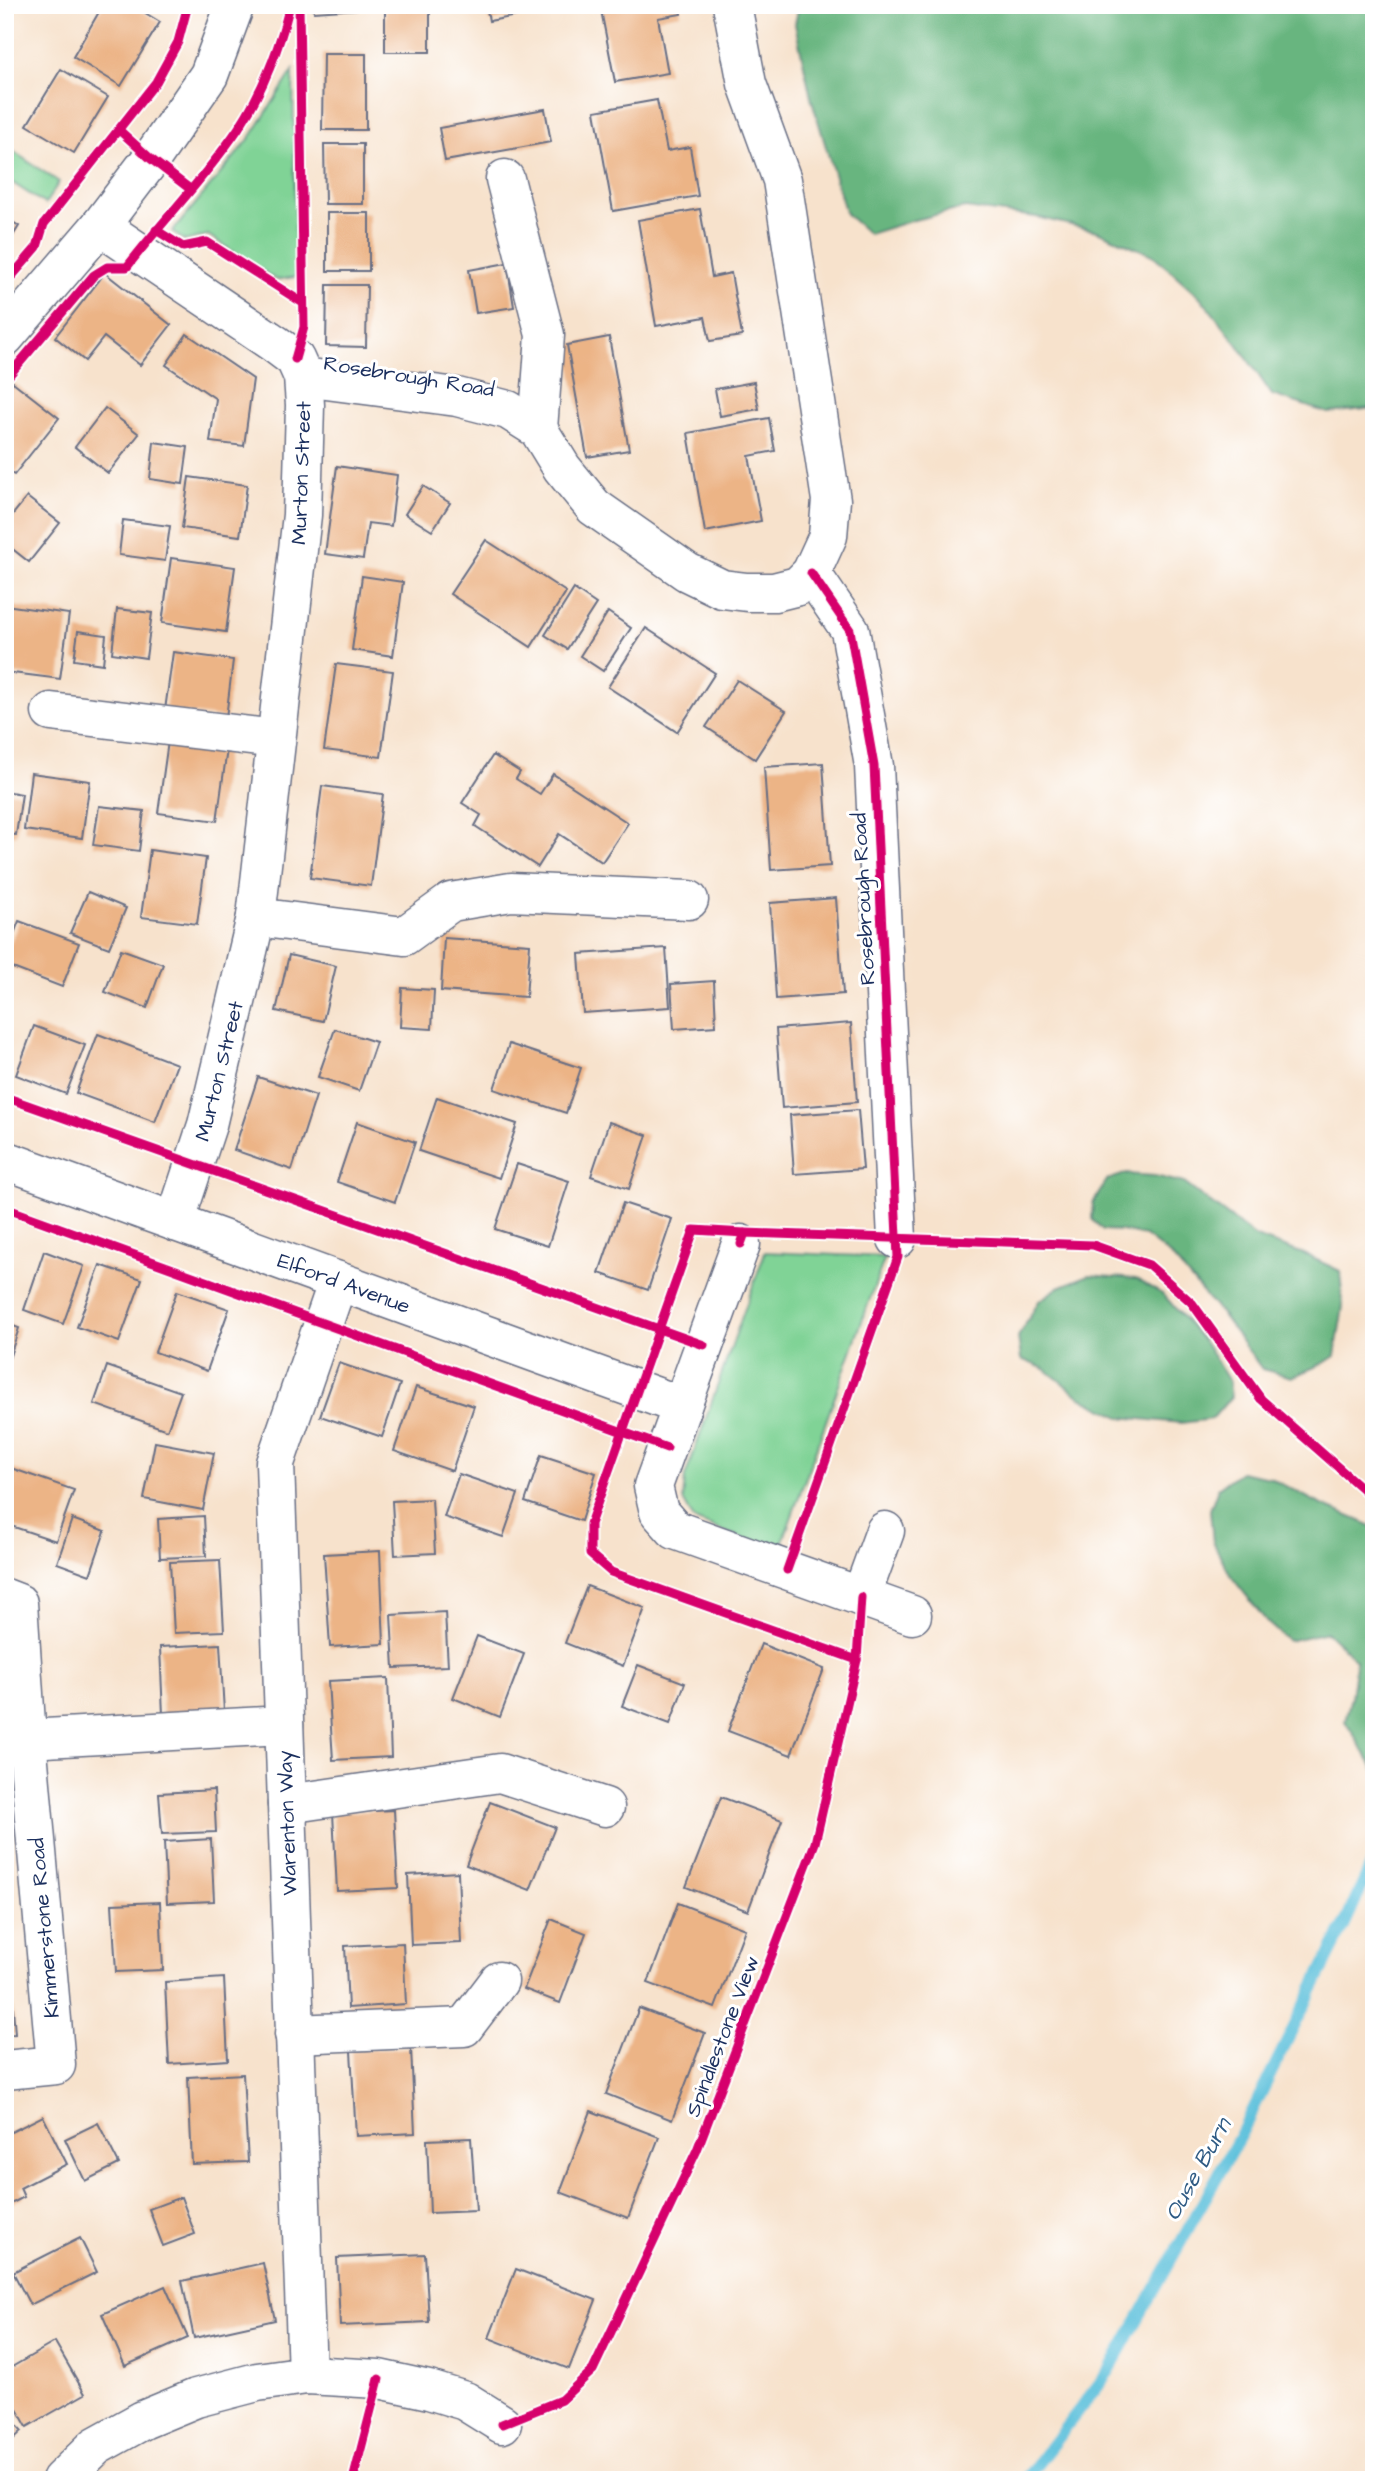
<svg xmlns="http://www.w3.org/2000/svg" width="1379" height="2485" font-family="'Architects Daughter',sans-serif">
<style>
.green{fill:#80d396;stroke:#4e817a;stroke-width:2}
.forest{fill:#68b57f;stroke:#42726e;stroke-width:2}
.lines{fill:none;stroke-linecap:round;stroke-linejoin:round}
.stream{stroke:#5ec1dc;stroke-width:12}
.building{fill:#ecb486}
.minor-casing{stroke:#686e84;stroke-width:41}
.minor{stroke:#fff;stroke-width:38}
.cycleway-casing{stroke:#fff;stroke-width:13}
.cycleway{stroke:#d6006c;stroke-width:9}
.labels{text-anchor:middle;stroke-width:6;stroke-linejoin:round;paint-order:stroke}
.street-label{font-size:21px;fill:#1b2f5e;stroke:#fff}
.water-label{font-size:23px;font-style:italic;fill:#2f5b84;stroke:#fff}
</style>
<rect width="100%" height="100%" fill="#fff"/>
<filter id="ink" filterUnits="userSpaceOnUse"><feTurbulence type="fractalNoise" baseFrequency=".0143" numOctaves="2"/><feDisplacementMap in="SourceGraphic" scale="14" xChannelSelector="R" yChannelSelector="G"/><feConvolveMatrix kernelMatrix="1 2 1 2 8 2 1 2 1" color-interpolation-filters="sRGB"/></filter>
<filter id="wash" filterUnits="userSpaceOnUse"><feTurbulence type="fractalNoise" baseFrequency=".00686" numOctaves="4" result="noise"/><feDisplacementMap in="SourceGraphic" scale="28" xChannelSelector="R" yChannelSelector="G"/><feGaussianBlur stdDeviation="1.57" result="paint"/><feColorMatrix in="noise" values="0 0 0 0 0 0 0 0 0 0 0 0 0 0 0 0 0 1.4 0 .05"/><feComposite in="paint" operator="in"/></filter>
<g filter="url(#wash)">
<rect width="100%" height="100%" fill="#f7e2cc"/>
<!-- green -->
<g class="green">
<path d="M293,71L296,277L276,280L208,235L185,241L172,232L250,138Z"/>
<path d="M5,146L59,182L45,204L5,178Z"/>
<path d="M765,1252L885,1257L779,1552L694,1520L683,1500L685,1477Z"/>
</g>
<!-- forest -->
<g class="forest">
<path d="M799,5H1374V408L1328,413L1272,395L1238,345L1200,297L1153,255L1097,231L1036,217L965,208L914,220L869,234L846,214L811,97L795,24Z"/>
<path d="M1125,1174L1155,1176L1184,1183L1256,1237L1304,1254L1340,1271L1343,1306L1335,1356L1324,1363L1292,1377L1262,1369L1222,1315L1171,1256L1145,1236L1122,1231L1103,1230L1092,1219L1093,1203L1107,1180Z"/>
<path d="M1089,1275L1136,1279L1164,1295L1205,1343L1229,1381L1231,1397L1212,1419L1181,1423L1120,1417L1080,1397L1045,1369L1021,1359L1018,1337L1039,1301L1059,1287Z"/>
<path d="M1240,1472L1270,1478L1320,1504L1374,1527V1768L1345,1721L1351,1697L1356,1660L1327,1632L1288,1641L1268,1623L1231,1576L1213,1542L1210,1510L1218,1488Z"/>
</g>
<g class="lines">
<!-- stream -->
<path class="stream" d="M1025,2480L1109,2371L1241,2134L1344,1926L1374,1859"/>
</g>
<g id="blocks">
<!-- building -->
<g class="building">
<path d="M103,5H132L160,22L121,86L73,57Z"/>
<path d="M313,5H357L358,9L314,12Z"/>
<rect x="385" y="5" width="45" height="47"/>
<path d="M486,5H533L534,13L489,21Z"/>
<path d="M600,5H680L681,14L658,18L668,73L615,82Z"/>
<path d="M323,54H366V130H322Z"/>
<path d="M61,69L108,97L74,153L27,125Z"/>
<path d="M657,100L667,151L690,147L698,196L613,211L595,111Z"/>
<path d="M545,109L551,142L445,161L439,128Z"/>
<path d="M324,144H363V204H325Z"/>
<path d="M700,209L712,277L731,273L742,336L710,341L705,317L656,326L638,220Z"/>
<rect x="327" y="213" width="42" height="58"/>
<path d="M5,217L19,226L5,249Z"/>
<path d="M507,263L514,307L476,313L469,270Z"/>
<path d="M105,273L171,325L140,365L104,337L85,361L55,337Z"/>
<path d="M327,285H367L366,347L326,346Z"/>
<path d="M187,334L253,379L244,446L210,442L216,399L166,365Z"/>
<path d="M609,337L629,450L587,457L567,345Z"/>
<path d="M13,382L59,418L14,475L5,469V392Z"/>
<path d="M754,382L759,409L720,416L715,389Z"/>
<path d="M105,408L139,434L108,473L75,447Z"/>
<path d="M769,418L775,451L749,456L761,521L705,532L688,433Z"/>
<path d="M154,442L188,447L183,484L150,479Z"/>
<path d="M337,466L397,475L391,526L368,523L363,559L325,554Z"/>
<path d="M189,477L247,485L240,536L182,528Z"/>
<path d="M423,486L450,503L432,531L405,514Z"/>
<path d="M27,497L60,523L29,562L5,543V524Z"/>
<path d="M123,520L170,526L165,561L119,555Z"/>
<path d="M486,540L566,592L531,647L450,594Z"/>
<path d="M171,558L235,567L226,632L162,623Z"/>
<path d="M362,576L403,582L393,656L352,650Z"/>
<path d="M574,589L596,604L567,649L545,635Z"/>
<path d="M5,605L69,614L60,679L5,672Z"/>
<path d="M117,609L152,613L146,658L112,653Z"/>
<path d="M608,612L631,628L603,671L580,656Z"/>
<path d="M646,628L715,673L677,732L608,687Z"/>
<path d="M78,631L106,635L103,664L74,660Z"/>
<path d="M173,652L233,660L226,718L165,710Z"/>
<path d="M336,664L393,671L381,757L324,750Z"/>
<path d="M737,680L786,711L755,759L706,727Z"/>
<path d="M168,741L227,749L217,821L158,813Z"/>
<path d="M493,755L520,772L516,779L540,794L553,774L628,823L602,862L559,834L538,867L475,826L481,815L462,803Z"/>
<path d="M823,763L830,866L771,870L764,767Z"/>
<path d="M31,773L90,781L82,838L24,830Z"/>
<path d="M322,786L383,794L371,886L310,878Z"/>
<path d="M5,791L22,794L16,835L5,834Z"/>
<path d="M99,806L144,811L139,851L93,845Z"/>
<path d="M150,850L206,858L197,924L141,917Z"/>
<path d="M88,892L126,908L109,948L70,933Z"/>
<path d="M836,898L843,994L776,999L770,903Z"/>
<path d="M19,921L79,943L62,987L5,965V957Z"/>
<path d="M444,938L530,944L526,997L441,991Z"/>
<path d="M666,948L670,1007L583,1013L579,954Z"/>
<path d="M121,949L163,964L147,1008L105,992Z"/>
<path d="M289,955L336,966L323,1021L276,1011Z"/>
<path d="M714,981L716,1026L674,1029L671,984Z"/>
<path d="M402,988L434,990L432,1029L400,1027Z"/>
<path d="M851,1023L857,1102L782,1108L776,1029Z"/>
<path d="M34,1026L85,1045L66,1094L16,1075Z"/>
<path d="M335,1029L376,1042L359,1091L318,1077Z"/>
<path d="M98,1034L177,1064L155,1122L76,1093Z"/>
<path d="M509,1044L581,1068L566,1113L494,1089Z"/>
<path d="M258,1077L316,1096L292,1170L234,1150Z"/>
<path d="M437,1097L517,1124L499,1178L419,1151Z"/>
<path d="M858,1110L863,1169L794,1174L790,1115Z"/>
<path d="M357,1122L415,1142L395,1202L337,1182Z"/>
<path d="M609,1122L647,1135L629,1189L591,1176Z"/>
<path d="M517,1164L569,1181L548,1246L495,1229Z"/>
<path d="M623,1203L672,1219L648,1290L599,1273Z"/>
<path d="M44,1251L84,1266L63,1324L24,1310Z"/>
<path d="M100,1265L142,1279L119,1342L77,1327Z"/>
<path d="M177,1291L229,1309L207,1371L155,1352Z"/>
<path d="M5,1323L19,1328L6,1368L5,1367Z"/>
<path d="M339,1363L400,1384L382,1437L320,1416Z"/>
<path d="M107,1366L181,1392L167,1430L94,1404Z"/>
<path d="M416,1387L474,1406L452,1471L394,1451Z"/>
<path d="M155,1442L214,1453L203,1510L144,1499Z"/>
<path d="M541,1455L596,1473L581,1521L525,1502Z"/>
<path d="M5,1466L74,1490L56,1541L5,1524Z"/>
<path d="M459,1474L518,1494L503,1537L444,1517Z"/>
<path d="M432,1499L435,1553L395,1555L392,1501Z"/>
<path d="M204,1516L206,1556L160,1558L158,1519Z"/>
<path d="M72,1519L105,1531L90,1575L57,1563Z"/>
<path d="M380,1551L384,1644L330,1647L324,1554Z"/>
<path d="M220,1560L224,1631L174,1633L170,1562Z"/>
<path d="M587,1586L645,1608L623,1666L565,1643Z"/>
<path d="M445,1612L448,1666L394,1668L391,1615Z"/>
<path d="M477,1636L524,1654L500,1717L453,1698Z"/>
<path d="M220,1644L224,1712L163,1715L160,1647Z"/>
<path d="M761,1644L824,1669L791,1755L728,1731Z"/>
<path d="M638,1665L685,1683L670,1724L622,1706Z"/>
<path d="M388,1678L391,1757L333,1760L328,1681Z"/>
<path d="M214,1790L216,1832L162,1834L159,1793Z"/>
<path d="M721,1797L782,1820L748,1911L686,1887Z"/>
<path d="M490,1802L555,1827L530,1890L466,1865Z"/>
<path d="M394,1810L398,1888L337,1891L333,1813Z"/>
<path d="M211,1839L214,1901L167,1903L164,1842Z"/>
<path d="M458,1872L461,1943L411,1945L408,1875Z"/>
<path d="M160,1902L163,1970L116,1972L112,1904Z"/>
<path d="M678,1903L745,1929L715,2008L648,1983Z"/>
<path d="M551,1919L586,1933L560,2003L524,1989Z"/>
<path d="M403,1943L406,2004L348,2008L345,1946Z"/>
<path d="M5,1969H10L15,2034L5,2035Z"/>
<path d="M224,1978L228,2060L169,2064L165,1982Z"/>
<path d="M639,2008L705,2033L672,2120L606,2094Z"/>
<path d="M411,2048L415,2133L356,2136L351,2051Z"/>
<path d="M243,2074L248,2162L192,2164L188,2077Z"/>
<path d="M591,2111L659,2137L628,2218L560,2192Z"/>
<path d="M43,2116L67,2164L20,2188L24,2197L5,2207V2135Z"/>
<path d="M98,2123L119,2164L85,2181L65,2139Z"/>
<path d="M471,2138L476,2211L430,2213L427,2140Z"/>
<path d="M181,2197L195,2234L163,2246L149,2209Z"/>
<path d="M80,2238L97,2272L30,2305L13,2272Z"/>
<path d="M425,2254L429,2322L340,2326L337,2258Z"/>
<path d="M263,2263L275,2320L194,2338L182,2281Z"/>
<path d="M516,2269L596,2300L569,2369L489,2338Z"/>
<path d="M165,2286L188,2338L125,2366L102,2314Z"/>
<path d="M55,2342L85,2394L27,2427L5,2388V2371Z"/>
<path d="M5,2412L22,2431L5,2447Z"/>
</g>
</g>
</g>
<g filter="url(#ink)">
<use href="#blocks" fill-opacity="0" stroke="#686e84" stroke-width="2"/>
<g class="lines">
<defs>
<g id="minor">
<path d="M505,179L545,335L538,429"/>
<path d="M100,226L275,344L295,359L303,377L305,405L302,515L256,917L207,1125L175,1222"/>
<path d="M5,337L100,226L151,159L209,75L235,5"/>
<path d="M303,377L457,397L508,410L538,429L562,468L594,507L687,572L722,589L747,592H774L798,586L811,573L828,536L831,500L782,180L747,84L732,5"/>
<path d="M811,573L850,630L874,766L897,1239"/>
<path d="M51,712L276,739"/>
<path d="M256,917L404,936L451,902L511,892L689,900"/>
<path d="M5,1160L682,1406L653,1486L659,1512L675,1530L912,1615"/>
<path d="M682,1406L741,1244"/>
<path d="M861,1597L885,1531"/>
<path d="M5,1598L18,1603L27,1739L56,2065L5,2070"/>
<path d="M27,1739L284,1725"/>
<path d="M287,1804L500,1773L605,1807"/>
<path d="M294,2034L464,2027L499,1981"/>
<path d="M307,2375L275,1463L338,1281"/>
<path d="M61,2480L96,2446L143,2420L196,2398L257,2382L307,2375L379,2379L429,2390L465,2401L502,2424"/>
</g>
</defs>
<!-- minor casing -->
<use href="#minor" class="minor-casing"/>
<!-- minor -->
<use href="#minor" class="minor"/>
<defs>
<g id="cycleway">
<path d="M119,130L151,159L190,189"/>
<path d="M156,230L183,247L207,242L303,303"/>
<path d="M5,284L37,247L44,224L156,82L178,42L188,5"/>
<path d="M295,359L304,327L299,5"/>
<path d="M5,380L94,275L107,267H127C163,220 205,178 238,129C263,91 279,49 290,5"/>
<path d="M5,1097L704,1345"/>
<path d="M5,1208L667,1448"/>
<path d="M745,1233L694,1230L590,1524V1554L611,1572L857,1660"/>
<path d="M741,1244L745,1233L1093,1245L1149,1265L1192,1303L1261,1399L1374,1499"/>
<path d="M787,1570L898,1257L874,766L850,630L811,573"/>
<path d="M502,2424L561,2400L593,2370L697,2150L815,1843L857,1660L861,1597"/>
<path d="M353,2480L379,2379"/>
</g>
</defs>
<!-- cycleway casing -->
<use href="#cycleway" class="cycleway-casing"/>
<!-- cycleway -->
<use href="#cycleway" class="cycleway"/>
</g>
</g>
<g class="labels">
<!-- street labels -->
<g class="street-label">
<text transform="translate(409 376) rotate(9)" y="7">Rosebrough Road</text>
<text transform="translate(301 473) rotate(-88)" y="7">Murton Street</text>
<text transform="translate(863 899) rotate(-93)" y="7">Rosebrough Road</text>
<text transform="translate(219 1071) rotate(-76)" y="7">Murton Street</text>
<text transform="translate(344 1283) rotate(20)" y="7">Elford Avenue</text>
<text transform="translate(287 1823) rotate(-92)" y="7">Warenton Way</text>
<text transform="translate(44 1928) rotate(-95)" y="7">Kimmerstone Road</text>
<text transform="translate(722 2036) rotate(-69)" y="7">Spindlestone View</text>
</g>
<!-- water labels -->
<g class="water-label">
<text transform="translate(1197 2169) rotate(-61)" y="8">Ouse Burn</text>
</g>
</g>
<!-- margin -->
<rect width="1379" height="2485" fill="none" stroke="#fff" stroke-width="28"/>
</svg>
